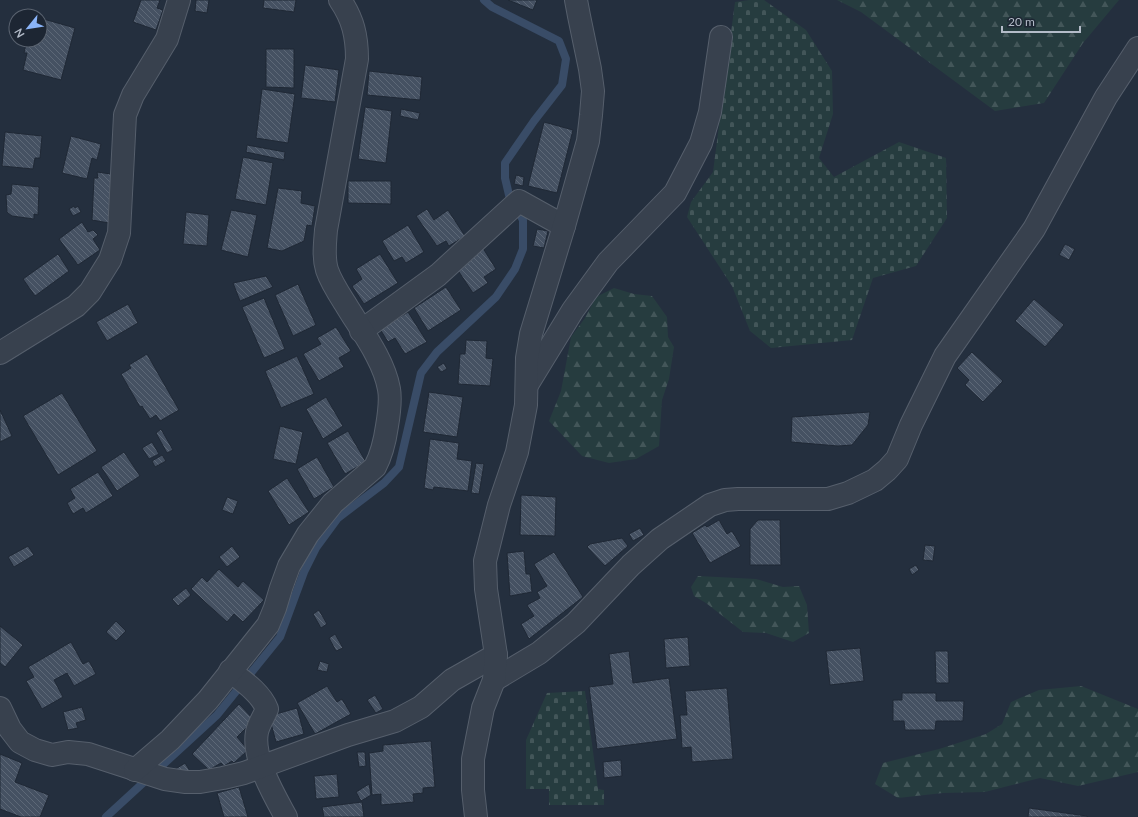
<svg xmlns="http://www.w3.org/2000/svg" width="1138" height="817" font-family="Lato,sans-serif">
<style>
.forest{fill:url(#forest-firs)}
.cemetery{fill:url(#cemetery-stones)}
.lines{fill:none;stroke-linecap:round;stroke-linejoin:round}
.stream{stroke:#394c67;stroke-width:8}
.building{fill:url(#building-back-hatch);stroke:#1f2835}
.minor-casing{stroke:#565f6c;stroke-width:24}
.minor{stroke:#38414e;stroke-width:22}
</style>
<defs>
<pattern id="forest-firs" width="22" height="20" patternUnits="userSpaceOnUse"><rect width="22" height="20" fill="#263c3f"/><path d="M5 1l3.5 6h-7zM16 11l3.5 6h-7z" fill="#435659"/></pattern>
<pattern id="cemetery-stones" width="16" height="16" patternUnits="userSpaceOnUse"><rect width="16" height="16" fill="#263c3f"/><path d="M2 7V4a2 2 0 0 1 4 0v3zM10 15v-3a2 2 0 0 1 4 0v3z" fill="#435659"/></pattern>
<pattern id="building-back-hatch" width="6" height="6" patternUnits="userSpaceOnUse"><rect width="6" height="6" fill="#455162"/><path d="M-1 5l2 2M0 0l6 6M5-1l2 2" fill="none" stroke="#5d6877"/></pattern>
</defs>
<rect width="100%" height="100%" fill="#242f3e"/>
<!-- forest -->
<g class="forest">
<path d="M837,0H1119L1083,43L1044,103L995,111L861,12Z"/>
<path d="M614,288L634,294L652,296L667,317L668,337L674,347L669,379L662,400L659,446L636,459L609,463L582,456L549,421L561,391L571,337L585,318L596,297Z"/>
<path d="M698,576L756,579L783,587L799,586L807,605L809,633L793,642L766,633L743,632L706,603L694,596L691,587Z"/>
<path d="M1081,686L1138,709V772L1078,786L1040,778L985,792L943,793L898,798L875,784L883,763L939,749L986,734L1002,724L1011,702L1039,690Z"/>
</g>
<!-- cemetery -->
<g class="cemetery">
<path d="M749,0H764L806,30L832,71L833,114L819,158L834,177L899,142L946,158L947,218L916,266L873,278L852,340L771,348L750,331L732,286L687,217L691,202L713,172L735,2Z"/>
<path d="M585,691L598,789L604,790V805H549V789H526V740L547,693Z"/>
</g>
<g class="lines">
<!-- stream -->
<path class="stream" d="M106,817L217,715L280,637L304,572L316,548L338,518L384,483L399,467L421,373L437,352L496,297L515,269L523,249V220L509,195L505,178V163L534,121L562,85L566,59L559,41L492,7L484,0"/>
</g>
<!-- building -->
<g class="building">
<path d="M141,0H160L157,8L163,10L156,30L133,22Z"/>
<path d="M196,0H209L207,13L195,11Z"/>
<path d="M264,0H296L294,12L263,8Z"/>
<path d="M508,0H537L533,10Z"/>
<path d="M40,18L75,28L61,80L23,70L27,53H24L27,40H40Z"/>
<path d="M266,49H294V88L266,87Z"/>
<path d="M305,65L339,70L335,102L301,98Z"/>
<path d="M369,71L422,77L420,100L367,95Z"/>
<path d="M262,89L295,94L288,143L256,138Z"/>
<path d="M365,107L392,111L386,163L358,159Z"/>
<path d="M401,109L420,113L418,120L400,116Z"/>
<path d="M544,122L573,130L557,193L528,186Z"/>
<path d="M5,132L42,136L40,158H35L33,169L2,166Z"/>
<path d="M71,136L101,144L97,160L92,158L87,179L62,173Z"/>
<path d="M247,145L285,152L284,160L246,152Z"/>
<path d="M243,157L273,163L266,205L235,199Z"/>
<path d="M97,172L111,174L109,223L92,220L94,178H98Z"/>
<path d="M516,175L524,177L523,186L514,184Z"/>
<path d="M348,181H391V204L348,203Z"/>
<path d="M12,184L39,187L38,215L34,214V219L12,216L7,212L6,195L11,194Z"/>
<path d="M278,188L302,191L301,203L315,206L312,226L307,225L304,241L282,251L267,248Z"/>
<path d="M74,206L75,208L78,206L81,212L73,216L69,209Z"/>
<path d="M427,209L434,220L448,210L465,236L449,246L446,241L437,246L416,216Z"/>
<path d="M231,210L257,215L248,257L221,250Z"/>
<path d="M186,212L209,215L207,246L183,244Z"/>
<path d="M82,222L88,232L93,230L98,235L93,239L100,250L78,265L59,239Z"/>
<path d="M408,225L424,252L406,263L402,257L394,261L382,241Z"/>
<path d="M537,229L548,231L544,248L533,246Z"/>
<path d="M1065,244L1075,249L1069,260L1059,255Z"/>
<path d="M481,245L496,269L484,277L488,283L473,293L453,263Z"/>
<path d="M58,254L69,271L35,296L23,279Z"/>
<path d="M380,254L398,283L364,304L352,286L362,279L356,269Z"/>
<path d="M266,276L273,287L240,301L233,283Z"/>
<path d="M298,284L316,325L293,336L275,295Z"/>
<path d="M446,287L461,310L428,331L414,308Z"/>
<path d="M264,298L285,349L264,358L242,307Z"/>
<path d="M1034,299L1064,325L1045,347L1015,321Z"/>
<path d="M128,304L138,323L107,341L96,322Z"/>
<path d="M408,312L427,342L405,354L395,338L388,342L380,329Z"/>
<path d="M336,327L351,351L339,358L344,367L319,381L303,354L321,344L317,338Z"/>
<path d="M466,340L487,341L486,358L493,359L490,386L458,384L460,354H465Z"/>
<path d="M972,352L1003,381L983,402L965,385L969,380L957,368Z"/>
<path d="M147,354L179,410L160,421L156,415L150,419L142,406L140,407L121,374L131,368L129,365Z"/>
<path d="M297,356L314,394L281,408L265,371Z"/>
<path d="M444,363L447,369L441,372L437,367Z"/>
<path d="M429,392L463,397L457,437L423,432Z"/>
<path d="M62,393L97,451L58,475L23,416Z"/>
<path d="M326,397L343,426L323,439L306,409Z"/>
<path d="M0,410L12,436L0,442Z"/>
<path d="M870,412L868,425L852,445L838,446L791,442L792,417Z"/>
<path d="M280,426L303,432L296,464L273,459Z"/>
<path d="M161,429L173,450L167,453L156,433Z"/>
<path d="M348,431L366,462L345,474L327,443Z"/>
<path d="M430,439L459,443L457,459L472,461L468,491L434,487L433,490L424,488Z"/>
<path d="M152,442L159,454L149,459L142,448Z"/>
<path d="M124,452L140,476L117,491L101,467Z"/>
<path d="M162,455L166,461L155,467L152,461Z"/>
<path d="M317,457L334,487L314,499L297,469Z"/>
<path d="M476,463L484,464L479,494L471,493Z"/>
<path d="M98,472L113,496L86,513L83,508L73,514L67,503L75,498L70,489Z"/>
<path d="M287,478L309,512L289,525L268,491Z"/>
<path d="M521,495L556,497L555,536L520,535Z"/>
<path d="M227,497L238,501L233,514L222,510Z"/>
<path d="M719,520L727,534L732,531L741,546L710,563L692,533L705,525L707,527Z"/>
<path d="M758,520H780L781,565H750V529Z"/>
<path d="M640,528L644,535L633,541L629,534Z"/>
<path d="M622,538L628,546L605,566L587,547L590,544Z"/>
<path d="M925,545L935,546L933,561L923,560Z"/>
<path d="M28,546L34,555L14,567L8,557Z"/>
<path d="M232,546L240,557L227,567L219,557Z"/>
<path d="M524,551L526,574H530L532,592L510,596L507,553Z"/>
<path d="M554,552L583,597L529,639L521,624L534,616L527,605L540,598L537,592L547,586L534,564Z"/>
<path d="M916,565L919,570L912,575L909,569Z"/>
<path d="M219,569L238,587L243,581L264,600L243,622L234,614L227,622L191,589L202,577L207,582Z"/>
<path d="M186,588L191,595L178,606L172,599Z"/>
<path d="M319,610L327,624L321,628L313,614Z"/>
<path d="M116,621L126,631L116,641L106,632Z"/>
<path d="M0,626L23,645L5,667L0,663Z"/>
<path d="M335,634L343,648L336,651L329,638Z"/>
<path d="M688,637L690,666L666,668L664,639Z"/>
<path d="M71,642L83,664L89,661L96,674L74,686L67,673L54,680L63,697L42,709L26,681L34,677L28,667Z"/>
<path d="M860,648L864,681L830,685L826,651Z"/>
<path d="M629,651L633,683L669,678L677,739L597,749L589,687L613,684L609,654Z"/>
<path d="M935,651H948L949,683H936Z"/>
<path d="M320,661L329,664L327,672L317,670Z"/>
<path d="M327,686L337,702L342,699L351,714L315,734L297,703Z"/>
<path d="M727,688L733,759L692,762L691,747L682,748L680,715H687L685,691Z"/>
<path d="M902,693H936V701H964L963,721H936L935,730H905L904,721H893V700H902Z"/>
<path d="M375,695L383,709L376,713L367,700Z"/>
<path d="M239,704L254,720L237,737L248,750L234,763L232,761L224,766L221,763L209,770L192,754Z"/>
<path d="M82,707L86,720L76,723L78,728L68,730L63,712Z"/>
<path d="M297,708L304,734L276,742L269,716Z"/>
<path d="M431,741L435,787L423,788V793L413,794L414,802L381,805V794L372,795L369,753L383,751V745Z"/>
<path d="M357,752H365L366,766L359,767Z"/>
<path d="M0,754L22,763L15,782L49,795L40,817H21L0,809Z"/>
<path d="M621,760L622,776L604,778L603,762Z"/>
<path d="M185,763L190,771L188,772L174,770Z"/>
<path d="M337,774L339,797L316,799L314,776Z"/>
<path d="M369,784L371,795L361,801L356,792Z"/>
<path d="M239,787L248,817H224L217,793Z"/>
<path d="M362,802L364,817H324L322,807Z"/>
<path d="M1029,808L1087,816V817H1028Z"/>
</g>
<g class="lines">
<defs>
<g id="minor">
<path d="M361,331L438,275L519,201L564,226"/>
<path d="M0,353L76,306L90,292L110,260L119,233L125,115L133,95L167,39L179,0"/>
<path d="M527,385L573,310L608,262L675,193L701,143L710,112L721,37"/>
<path d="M230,671C243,681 261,693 267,709C264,717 259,723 257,732C252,758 274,795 286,817"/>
<path d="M494,680L539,653L576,623L631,565L660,539L710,505L725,500L738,499H828L848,493L875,480L887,470L897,459L911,425L945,356L1034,229L1106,97L1138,48"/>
<path d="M0,708L10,729L20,742L35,750L52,755L68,752L88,754L165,779L186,782H200L223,778L244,773L348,735L395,721L421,707L452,680L496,655"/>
<path d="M135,770L170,740L208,700L268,625L275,608L281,588L289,566L308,534L333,503L375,467C382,454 385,440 387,426C389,414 391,400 389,389C384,360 361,330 346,305C339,294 331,282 327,270C323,257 325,244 326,230L357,59C357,36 353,19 340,0"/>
<path d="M476,817L473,790V759L483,708L494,680L495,667L496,655L486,589L485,561L499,505L517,452L526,405L527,358L531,334L564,226L588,141L591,115L593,91L590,69L579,16L576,0"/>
</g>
</defs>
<!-- minor casing -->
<use href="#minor" class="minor-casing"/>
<!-- minor -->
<use href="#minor" class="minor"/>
</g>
<!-- north arrow -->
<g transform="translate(28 28) rotate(240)"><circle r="19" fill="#1d2633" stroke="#59626f"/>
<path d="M0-3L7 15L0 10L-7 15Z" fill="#8ab4f8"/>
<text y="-6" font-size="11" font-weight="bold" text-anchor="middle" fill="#b4bcc9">N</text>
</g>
<!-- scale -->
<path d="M1002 26v6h78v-6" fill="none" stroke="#b4bcc9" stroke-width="2"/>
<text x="1008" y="26" font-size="12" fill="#b4bcc9" stroke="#1d2633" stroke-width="3" paint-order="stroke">20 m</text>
</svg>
